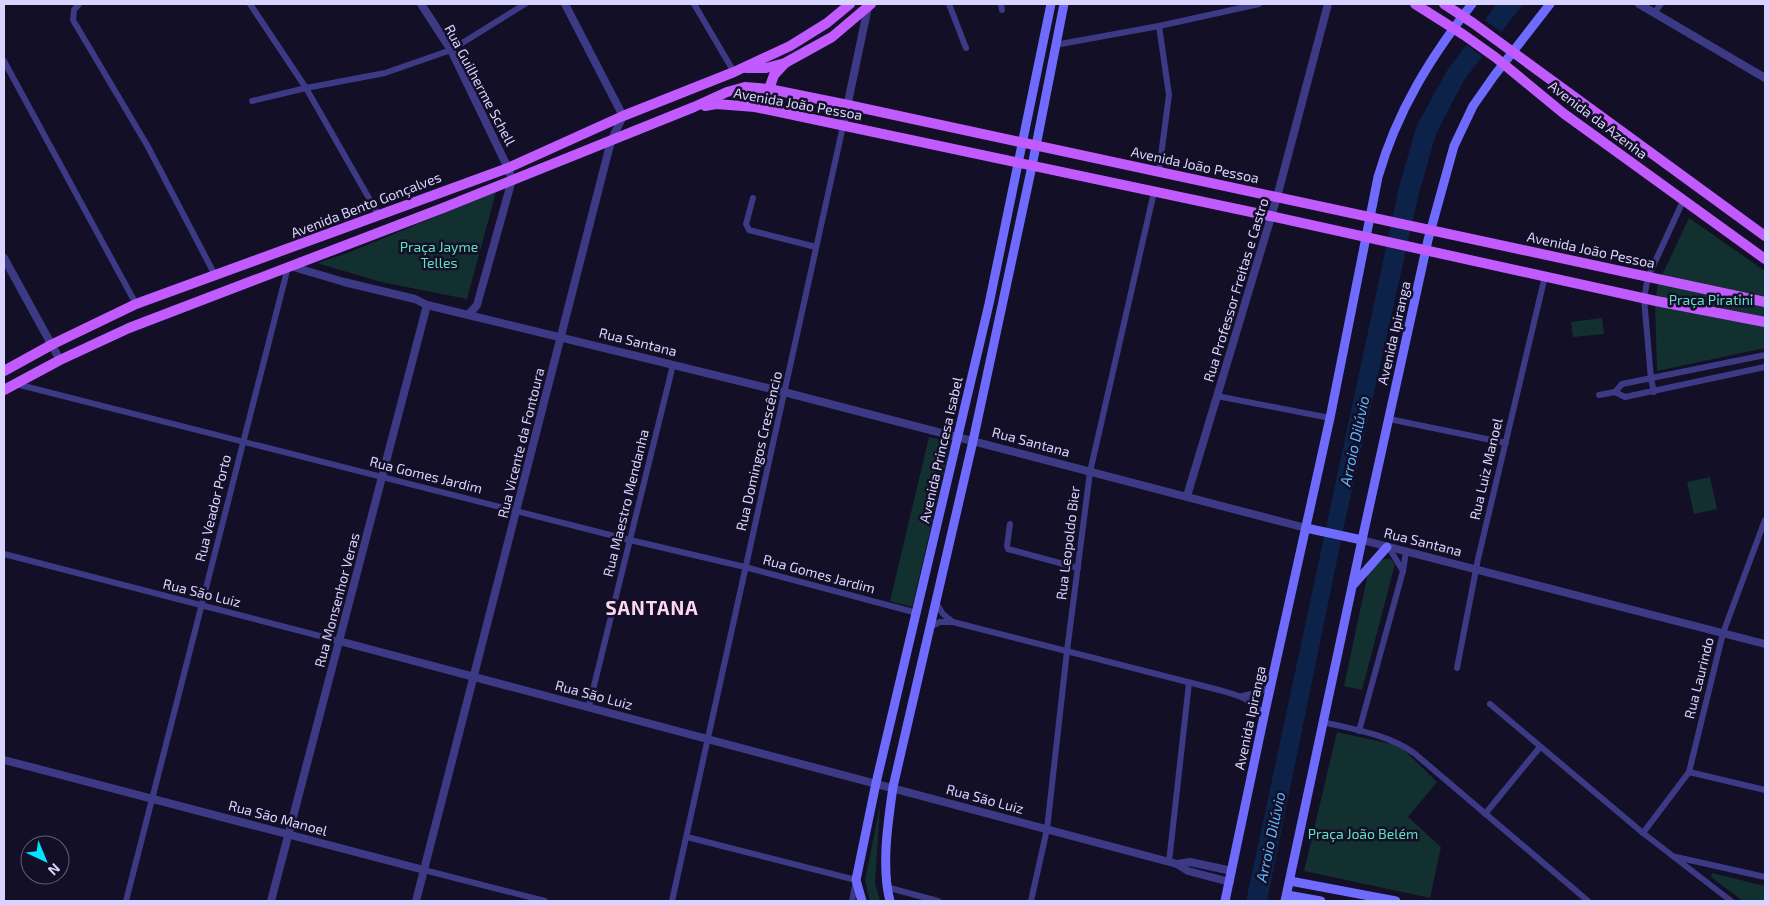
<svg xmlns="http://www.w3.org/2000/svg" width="1769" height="905" font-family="'Exo 2',sans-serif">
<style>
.green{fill:#12302f}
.water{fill:#0c2248}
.pier{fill:#130f26}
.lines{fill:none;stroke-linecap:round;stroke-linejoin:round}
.minor{stroke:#3d3a85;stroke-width:6}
.tertiary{stroke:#3d3a85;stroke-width:8}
.secondary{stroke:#6f6bff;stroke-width:9}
.primary{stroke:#c25bff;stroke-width:10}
.labels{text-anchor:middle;stroke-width:5;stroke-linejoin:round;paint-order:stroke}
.street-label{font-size:14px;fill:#d9d4ff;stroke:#130f26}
.park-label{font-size:14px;fill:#5fe0c0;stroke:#130f26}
.water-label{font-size:15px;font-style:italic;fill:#62b6ff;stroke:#130f26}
.district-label{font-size:19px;font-weight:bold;letter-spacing:1px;fill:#ffd6f0;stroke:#130f26}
</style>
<rect width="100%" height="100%" fill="#130f26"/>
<!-- green -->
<g class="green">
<path d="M496,192L467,299L381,282L317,263L345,254Z"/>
<path d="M1689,218L1765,271V348L1657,371L1655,301L1658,284Z"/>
<path d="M1602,318L1604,334L1573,337L1571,322Z"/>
<path d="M929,437L951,442L912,607L890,601Z"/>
<path d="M1710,477L1717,509L1694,514L1687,482Z"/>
<path d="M1384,559H1391L1395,564L1362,690L1344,686L1368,573L1375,564Z"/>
<path d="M1337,732L1400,746L1437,782L1408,817L1441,847L1430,898L1304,871Z"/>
<path d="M880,806L875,883L880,901H870L865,880Z"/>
<path d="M1712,873L1765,886V901H1743L1711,877Z"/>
</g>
<!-- water -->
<path class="water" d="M1497,4H1523L1464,80L1436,134L1419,193L1345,521L1267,901H1246L1399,187L1417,125L1448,69Z"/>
<!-- pier -->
<path class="pier" d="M1483,19L1503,33L1484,58L1464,43Z"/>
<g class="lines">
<!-- minor -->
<g class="minor">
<path d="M79,4L74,10L73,20L147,145L215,275"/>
<path d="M250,4L306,88L378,214"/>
<path d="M694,4L734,72"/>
<path d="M949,4L966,48"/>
<path d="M1001,4L1002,10"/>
<path d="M1654,13L1661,4"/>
<path d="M1055,45L1159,26L1259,4"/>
<path d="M4,61L136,304"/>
<path d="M252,101L306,88L385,73L451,50L525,4"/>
<path d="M1159,171L1169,95L1159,26"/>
<path d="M753,198L746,224L749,230L816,247"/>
<path d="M16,384L630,540L745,567L917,613"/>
<path d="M1615,392L1622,384L1765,355"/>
<path d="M1654,392L1651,379L1644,298L1648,277L1683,201"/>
<path d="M1599,395L1615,392L1625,397L1765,367"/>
<path d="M1217,396L1330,418"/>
<path d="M1389,419L1506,443"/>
<path d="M1010,524L1007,546L1008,549L1078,568"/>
<path d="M1389,548L1403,571"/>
<path d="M4,554L339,641"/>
<path d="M936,603L943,614L953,622"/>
<path d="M930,627L940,622H953L1219,690C1237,695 1253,699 1264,716"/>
<path d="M1457,668L1478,559L1545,276"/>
<path d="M1242,696L1256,693L1270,687"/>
<path d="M1490,704L1643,833L1731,901"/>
<path d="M589,706L673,365"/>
<path d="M1323,722C1355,730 1387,734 1414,753L1588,901"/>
<path d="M1359,731L1403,571L1406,552"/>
<path d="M1689,772L1765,790"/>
<path d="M1485,814L1540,747"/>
<path d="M1643,833L1689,772L1723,633L1765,520"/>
<path d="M687,837L856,880L852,901"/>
<path d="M1676,857L1765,877"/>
<path d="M1169,862L1189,683"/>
<path d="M424,870L545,901"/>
<path d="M886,887L938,901"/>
<path d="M126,901L288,267"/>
<path d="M672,901L843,126"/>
<path d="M1031,901L1047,829L1067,651L1090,472L1154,192"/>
</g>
<!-- tertiary -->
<g class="tertiary">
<path d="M421,4L451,50L508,168L512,180L477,305L469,314"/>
<path d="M1639,4L1765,78"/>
<path d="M843,126L868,7"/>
<path d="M4,258L60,360"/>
<path d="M290,266L344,282L415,299L427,305L780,391L1306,528"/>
<path d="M1187,496L1277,197L1328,4"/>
<path d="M1362,540L1765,644"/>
<path d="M339,641L1177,864L1188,871L1230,882"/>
<path d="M4,760L424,870"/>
<path d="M1177,864L1190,862L1232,871"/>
<path d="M271,901L427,305"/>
<path d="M416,901L611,141L623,116L565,4"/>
</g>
<!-- secondary -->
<g class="secondary">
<path d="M1306,528L1362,540"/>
<path d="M1354,584L1387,547"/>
<path d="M1290,881L1396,901"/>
<path d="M1287,895L1321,901"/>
<path d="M862,901L856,880L876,783L989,304L1051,4"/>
<path d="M890,901C881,867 888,822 893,787L973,441L1032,166L1064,4"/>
<path d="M1225,901L1264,716L1330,418L1378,177C1397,111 1430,58 1472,4"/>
<path d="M1285,901L1362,540L1428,240L1454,146L1473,106L1494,76L1550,4"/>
</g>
<!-- primary -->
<g class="primary">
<path d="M1415,4L1464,35L1495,57L1563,113L1765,259"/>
<path d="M1444,4L1473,23L1765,236"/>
<path d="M746,68H766L785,63L832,37L871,4"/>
<path d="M769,89L774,75L785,63"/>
<path d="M705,106L716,104L755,107L1270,216L1656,301L1765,322"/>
<path d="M4,371L53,344L136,304L508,168L623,116L734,72L790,46L827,23L850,4"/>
<path d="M4,390L60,360L129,328L443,208L694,107L727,92L745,87L769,89L848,105L1765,302"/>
</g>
</g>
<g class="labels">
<!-- street labels -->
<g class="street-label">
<text transform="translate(480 85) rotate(62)" y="5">Rua Guilherme Schell</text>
<text transform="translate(798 104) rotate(10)" y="5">Avenida João Pessoa</text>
<text transform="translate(1598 120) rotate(37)" y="5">Avenida da Azenha</text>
<text transform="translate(1195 165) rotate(12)" y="5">Avenida João Pessoa</text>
<text transform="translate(366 205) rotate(-21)" y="5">Avenida Bento Gonçalves</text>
<text transform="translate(1591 250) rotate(12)" y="5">Avenida João Pessoa</text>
<text transform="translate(1236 290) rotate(-73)" y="5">Rua Professor Freitas e Castro</text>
<text transform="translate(1394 333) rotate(-77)" y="5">Avenida Ipiranga</text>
<text transform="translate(638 342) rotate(14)" y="5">Rua Santana</text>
<text transform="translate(1031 442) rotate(15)" y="5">Rua Santana</text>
<text transform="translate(521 443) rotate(-76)" y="5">Rua Vicente da Fontoura</text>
<text transform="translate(941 450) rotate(-77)" y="5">Avenida Princesa Isabel</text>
<text transform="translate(759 451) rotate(-77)" y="5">Rua Domingos Crescêncio</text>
<text transform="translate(1486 469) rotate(-77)" y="5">Rua Luiz Manoel</text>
<text transform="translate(426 475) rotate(14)" y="5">Rua Gomes Jardim</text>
<text transform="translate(626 503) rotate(-76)" y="5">Rua Maestro Mendanha</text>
<text transform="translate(213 508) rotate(-76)" y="5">Rua Veador Porto</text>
<text transform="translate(1423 542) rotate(14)" y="5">Rua Santana</text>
<text transform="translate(1068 543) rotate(-83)" y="5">Rua Leopoldo Bier</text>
<text transform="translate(819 574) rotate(15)" y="5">Rua Gomes Jardim</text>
<text transform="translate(202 593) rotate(14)" y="5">Rua São Luiz</text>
<text transform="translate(337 600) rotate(-75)" y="5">Rua Monsenhor Veras</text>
<text transform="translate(1699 678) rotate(-76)" y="5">Rua Laurindo</text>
<text transform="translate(594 695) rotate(15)" y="5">Rua São Luiz</text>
<text transform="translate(1250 718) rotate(-78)" y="5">Avenida Ipiranga</text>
<text transform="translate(985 799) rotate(15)" y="5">Rua São Luiz</text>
<text transform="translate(278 818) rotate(15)" y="5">Rua São Manoel</text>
</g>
<!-- park labels -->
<g class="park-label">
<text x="439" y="252">Praça Jayme<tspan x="439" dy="16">Telles</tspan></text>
<text x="1711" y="305">Praça Piratini</text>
<text x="1363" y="839">Praça João Belém</text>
</g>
<!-- water labels -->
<g class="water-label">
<text transform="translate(1355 441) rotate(-78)" y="5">Arroio Dilúvio</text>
<text transform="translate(1271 837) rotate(-78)" y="5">Arroio Dilúvio</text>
</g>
<!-- district labels -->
<g class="district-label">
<text x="652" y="615">SANTANA</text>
</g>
</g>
<!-- border -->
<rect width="1769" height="905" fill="none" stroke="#d9d4ff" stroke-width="10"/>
<!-- north arrow -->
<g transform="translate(45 860) rotate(136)"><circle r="24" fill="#130f26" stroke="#625e7d"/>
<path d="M0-4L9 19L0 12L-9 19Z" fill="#00e5ff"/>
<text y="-8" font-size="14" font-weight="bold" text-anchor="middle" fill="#d9d4ff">N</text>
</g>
</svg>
